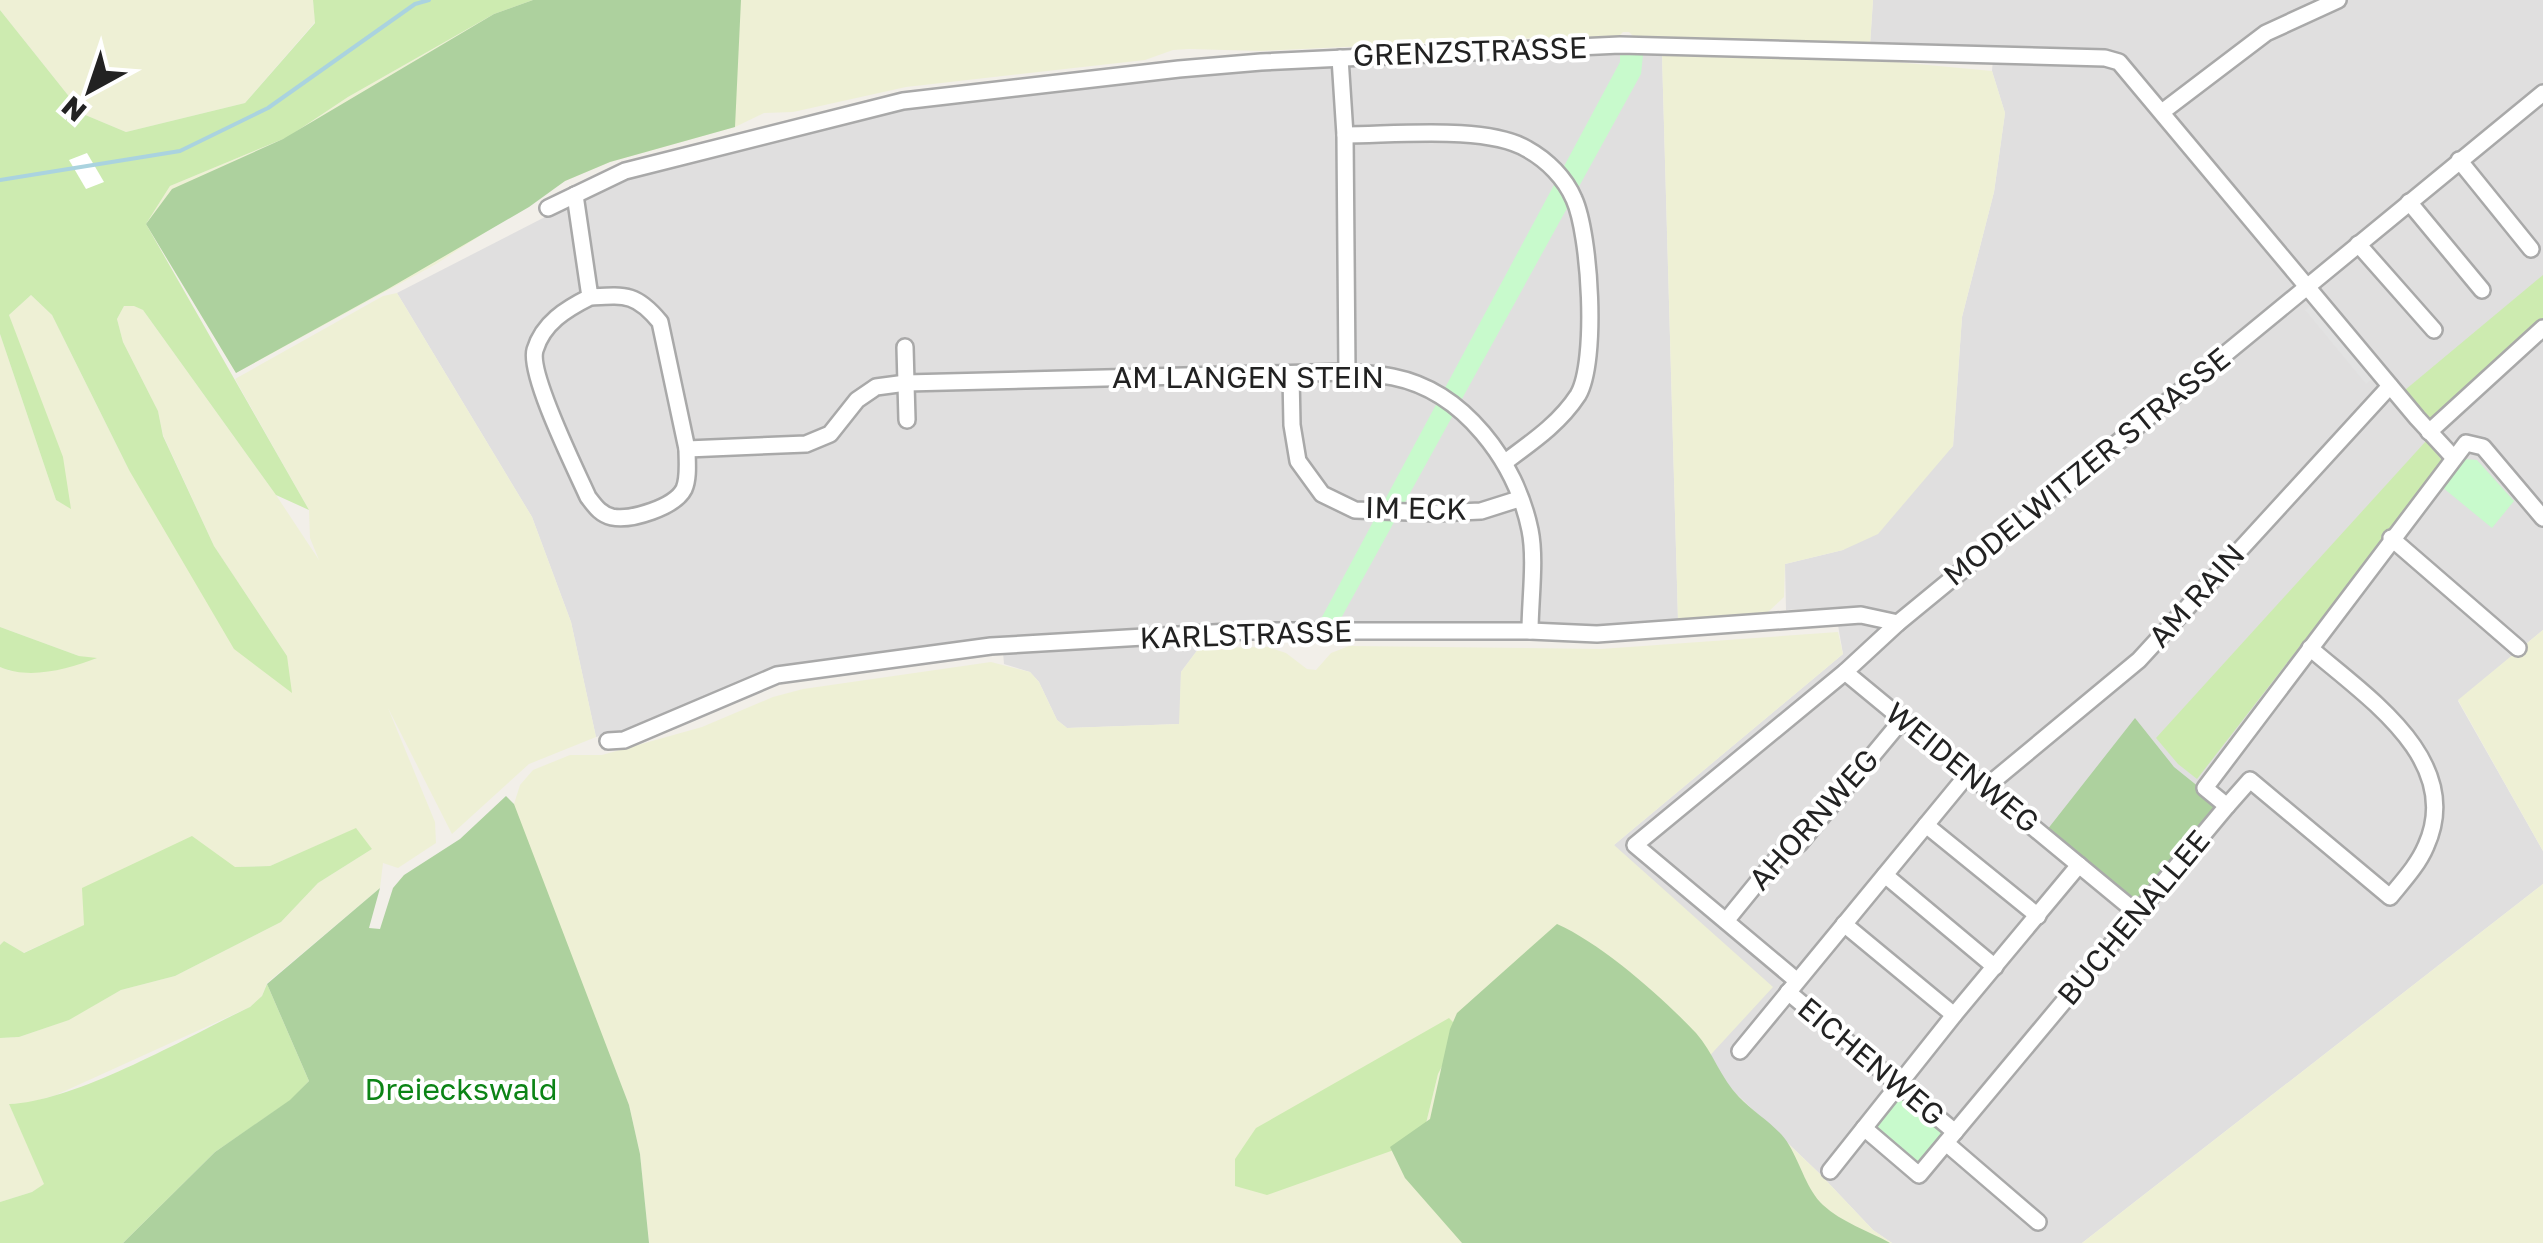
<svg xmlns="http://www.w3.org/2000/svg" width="2543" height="1243" font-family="'Golos Text',sans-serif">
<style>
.residential{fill:#e0dfdf}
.farmland{fill:#eef0d5;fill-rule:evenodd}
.grass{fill:#cdebb0}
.forest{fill:#add19e}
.park{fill:#c8facc}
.parking{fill:#e2e2e2}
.pier{fill:#fff}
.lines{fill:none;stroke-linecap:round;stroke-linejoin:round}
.stream{stroke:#aad3df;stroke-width:4}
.minor-casing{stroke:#a9a9a9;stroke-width:20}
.minor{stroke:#fff;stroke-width:15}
.labels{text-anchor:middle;stroke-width:8;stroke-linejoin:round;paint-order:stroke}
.street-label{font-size:30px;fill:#222;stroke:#fff}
.park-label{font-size:30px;fill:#0c8416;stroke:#fff}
</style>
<rect width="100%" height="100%" fill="#f2efe9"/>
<!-- residential -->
<g class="residential">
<path d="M1873,0H2543V630L2458,701L2543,851V884L2082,1243H1892L1873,1230L1819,1173L1703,1062L1614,845L1843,654L1835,608L1786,610L1785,564L1843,550L1953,446L1962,317L1994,192L2005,113L1992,71L1994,48L1870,45Z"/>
<path d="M1602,53L1662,55L1678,620L1614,626L1321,623L1235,626L780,668L645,725L596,737L571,622L532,517L397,293L619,179L895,108L1222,72Z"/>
<path d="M1195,643L1199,648L1181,672L1180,724L1067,728L1057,720L1039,682L1030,672L1004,664L1003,652Z"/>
</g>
<!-- farmland -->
<g class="farmland">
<path d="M0,0H313L315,22L245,103L126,132L83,114L0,10Z"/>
<path d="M533,0H1873L1870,45L1636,39L1629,32H1623L1617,38L1558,37L1261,51L1189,49L1173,50L1145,60L906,87L793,112L764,113L735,127L610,162L565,181L436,264L236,373L146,224L170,186L288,137L348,97L494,14Z"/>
<path d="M1662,55L1863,59L1992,71L2005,113L1994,192L1962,317L1953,446L1878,534L1843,550L1785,564L1784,597L1768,612L1678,620Z"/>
<path d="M397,293L532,517L571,622L596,737L529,764L452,834L388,708L435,822L436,843L398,868L383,863L380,888L267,983L262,996L250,1007L56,1095L28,1103L9,1104L45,1184L32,1192L0,1202V1038L19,1037L68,1020L121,990L175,976L281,922L318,883L372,849L355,829L270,866L235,867L85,925L23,953L4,941L0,945V667L10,671L95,659L79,656L0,627V334L56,500L71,508L9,315L31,295L52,315L129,470L287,656L214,546L163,435L158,411L123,342L117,319L124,306H135L143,310L276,495L319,560L310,538L309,510L235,379L383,296Z"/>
<path d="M2543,630V851L2458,700Z"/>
<path d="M1838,632L1843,654L1614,845L1773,987L1703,1063L1819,1173L1873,1230L1892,1243H649L640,1154L629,1105L517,819L514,804L520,785L533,770L570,755H602L702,727L773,697L803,689L991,662L1030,672L1039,682L1057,720L1067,728L1179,724L1181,672L1199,648L1268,647L1286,653L1307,669L1316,670L1331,653L1349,646L1601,649ZM1460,1030L1438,1074L1422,1140L1235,1159Z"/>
<path d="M2543,884V1243H2082Z"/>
</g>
<!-- grass -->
<g class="grass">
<path d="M313,0H533L494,14L348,97L288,137L170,186L146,224L309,510L276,495L143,310L134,306H124L117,319L123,342L158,411L163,436L214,546L287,656L292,693L234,649L129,470L52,315L31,295L9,315L63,457L71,509L56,500L0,334V10L83,114L126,132L245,103L315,23Z"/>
<path d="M2543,275V318L2437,416L2430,419L2405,390Z"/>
<path d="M2426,441L2441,459L2440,466L2197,779L2178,764L2156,738Z"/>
<path d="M0,627L79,656L97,658C68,669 30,680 0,667Z"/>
<path d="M356,828L372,849L318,883L281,922L175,976L121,990L69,1020L19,1037L0,1038V945L4,941L24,953L84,925L82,888L192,836L235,867L270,866Z"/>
<path d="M267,984L309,1081L291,1100L215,1152L123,1243H0V1202L32,1192L44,1184L9,1104C75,1102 187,1037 250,1007L262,996Z"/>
<path d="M1449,1018L1461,1030L1438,1074L1422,1140L1267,1195L1235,1186V1159L1256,1128Z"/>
</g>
<!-- forest -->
<g class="forest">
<path d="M533,0H741L735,127L610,162L565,181L529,207L388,289L236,373L146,224L172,189L283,139L494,14Z"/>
<path d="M2135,718L2174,767L2220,804L2141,898L2126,897L2047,830Z"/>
<path d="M506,796L514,804L629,1105L640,1154L649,1243H123L215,1152L290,1100L309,1081L267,984L380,888L369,928L380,929L393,888L404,875L460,839Z"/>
<path d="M1557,924C1602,944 1662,997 1696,1033C1713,1052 1721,1079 1739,1097C1754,1113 1779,1127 1789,1145C1801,1165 1807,1190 1823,1205C1841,1222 1869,1231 1890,1243H1462L1405,1178L1390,1147L1430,1119L1450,1029L1457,1013Z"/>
</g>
<!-- park -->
<g class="park">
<path d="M1620,45L1644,46L1641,74L1334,631L1315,630L1620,62Z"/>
<path d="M2464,459L2477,460L2514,501L2492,528L2442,487Z"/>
<path d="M1905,1097L1941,1127L1943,1138L1922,1164L1913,1163L1875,1132V1123L1896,1098Z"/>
</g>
<!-- parking -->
<path class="parking" d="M2313,303L2375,377L2366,384L2305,310Z"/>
<!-- pier -->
<path class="pier" d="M87,153L104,182L86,189L69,160Z"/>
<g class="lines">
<!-- stream -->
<path class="stream" d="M0,180L180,151L268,108L415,4L429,0"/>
<defs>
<g id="minor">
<path d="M1340,58L1345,135L1347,372"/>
<path d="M2162,112L2266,33L2338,0"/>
<path d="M1345,135C1394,135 1487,125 1527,149C1547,160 1565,178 1574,199C1590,234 1598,361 1578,395C1559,424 1532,442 1505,462"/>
<path d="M2459,160L2531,249"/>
<path d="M575,195L590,297C566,309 543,323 535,350C528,374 576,470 588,497C595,506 600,514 612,517C631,521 675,507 684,489C689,478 687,461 687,449L660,322C636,293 625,295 590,297"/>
<path d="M2409,202L2482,290"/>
<path d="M548,208L625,171L903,101L1179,69L1261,62L1620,45L2105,58L2119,62L2417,418L2453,457"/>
<path d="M2358,244L2434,330"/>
<path d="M905,347L907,420"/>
<path d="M1291,375L1292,425L1298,461L1322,494L1355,510L1435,513L1481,511L1519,499"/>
<path d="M2429,432L2543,328"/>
<path d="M687,449L806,444L830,434L857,400L876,387L906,383L1347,372C1362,374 1378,374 1393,377C1464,391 1516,462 1530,530C1536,559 1530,601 1530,631"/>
<path d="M2391,538L2518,648"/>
<path d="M1845,672L2137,913"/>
<path d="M608,741L624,740L777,675L991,646L1246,631H1530L1597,634L1861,615L1898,623"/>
<path d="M1986,787L2139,660L2390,386"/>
<path d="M2227,806L2250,780L2390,897C2403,881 2418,865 2426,846C2465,760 2365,696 2310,648"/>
<path d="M1926,825L2038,916"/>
<path d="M1885,875L1995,967"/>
<path d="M1726,921L1787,846L1799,844L1902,720"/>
<path d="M1844,924L1954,1015"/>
<path d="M1796,980L1635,845L1845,672L1898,623L2543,93"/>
<path d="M1788,992L1955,1132"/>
<path d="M1740,1051L1968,774"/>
<path d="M1864,1128L1919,1175L2227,806L2205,788L2466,443L2483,447L2543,518"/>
<path d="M1946,1143L2038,1222"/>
<path d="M1830,1171L1954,1015L2079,865"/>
</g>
</defs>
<!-- minor casing -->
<use href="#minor" class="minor-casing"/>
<!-- minor -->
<use href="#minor" class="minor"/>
</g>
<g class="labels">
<!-- street labels -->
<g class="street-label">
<text transform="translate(1470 52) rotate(-2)" y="10">GRENZSTRASSE</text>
<text x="1248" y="388">AM LANGEN STEIN</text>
<text transform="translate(2087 467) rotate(-39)" y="10">MODELWITZER STRASSE</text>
<text transform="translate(1416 509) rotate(1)" y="10">IM ECK</text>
<text transform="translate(2197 596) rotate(-48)" y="10">AM RAIN</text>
<text transform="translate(1246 635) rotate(-2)" y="10">KARLSTRASSE</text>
<text transform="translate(1962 768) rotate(39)" y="10">WEIDENWEG</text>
<text transform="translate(1814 820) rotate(-48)" y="10">AHORNWEG</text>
<text transform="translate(2134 918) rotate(-50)" y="10">BUCHENALLEE</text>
<text transform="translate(1871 1062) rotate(40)" y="10">EICHENWEG</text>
</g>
<!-- park labels -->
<g class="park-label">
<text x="461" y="1100">Dreieckswald</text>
</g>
</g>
<!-- north arrow -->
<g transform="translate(90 90) rotate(220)" stroke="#ffffff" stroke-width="8" paint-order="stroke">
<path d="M0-8L18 38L0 25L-18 38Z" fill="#222222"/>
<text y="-15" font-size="28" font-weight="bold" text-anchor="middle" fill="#222222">N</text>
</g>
</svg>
